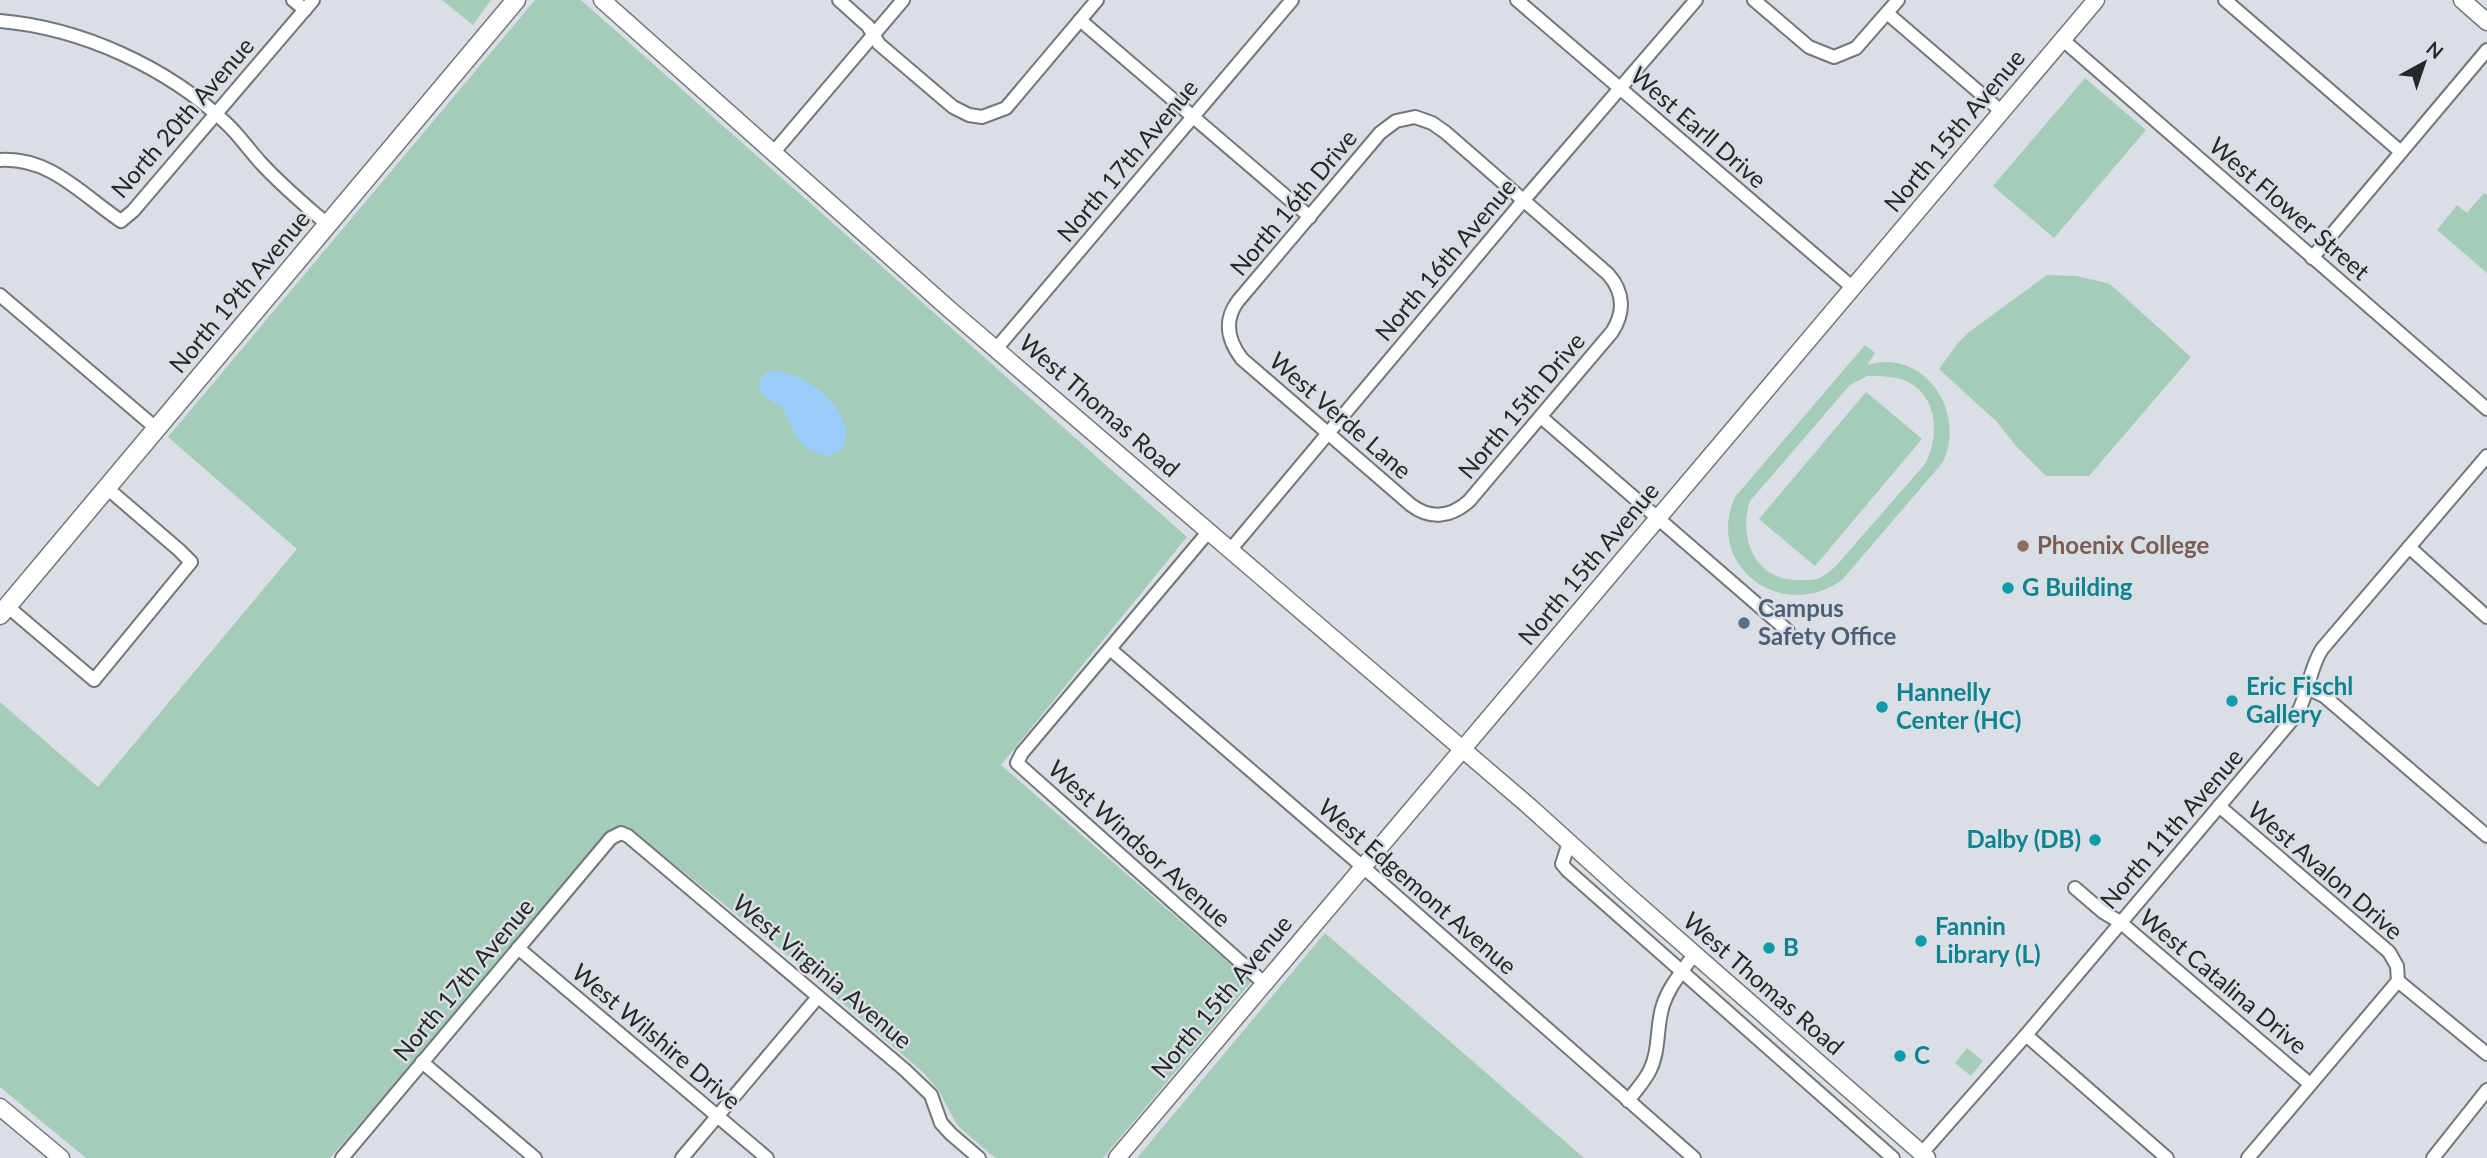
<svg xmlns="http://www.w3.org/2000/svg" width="2487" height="1158" font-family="Lato,sans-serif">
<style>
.green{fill:#a5ccb8;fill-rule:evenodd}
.water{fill:#9acdfa}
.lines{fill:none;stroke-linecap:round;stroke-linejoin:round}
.street-casing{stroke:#71777b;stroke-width:16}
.secondary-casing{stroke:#71777b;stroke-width:19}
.primary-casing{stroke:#71777b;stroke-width:21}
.street{stroke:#fff;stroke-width:12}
.secondary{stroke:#fff;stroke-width:16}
.primary{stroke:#fff;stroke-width:18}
.education-dot{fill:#8d6e63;stroke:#d9dfe5;stroke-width:2.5}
.culture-dot{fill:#0f9aa8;stroke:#d9dfe5;stroke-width:2.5}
.service-dot{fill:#5c6f8a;stroke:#d9dfe5;stroke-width:2.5}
.labels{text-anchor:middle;stroke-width:5;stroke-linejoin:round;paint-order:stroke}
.street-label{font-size:24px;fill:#25282a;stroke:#d9dfe5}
.education-label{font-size:24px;font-weight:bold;fill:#785e54;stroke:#d9dfe5;text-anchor:start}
.culture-label{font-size:24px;font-weight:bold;fill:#0d838f;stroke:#d9dfe5;text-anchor:start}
.service-label{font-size:24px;font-weight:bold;fill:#4e5e75;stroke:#d9dfe5;text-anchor:start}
</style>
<rect width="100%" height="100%" fill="#d9dfe5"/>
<!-- green -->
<g class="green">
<path d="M442,0H491L473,25Z"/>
<path d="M535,0H581L1187,537L1001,765L1251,982L1103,1158H995L957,1125L939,1091L924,1073L774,944L631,830L617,827L330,1158H86L0,1087V702L98,787L297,549L168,437Z"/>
<path d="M2085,78L2146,130L2054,238L1993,186Z"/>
<path d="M2484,193L2487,195V273L2437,230L2457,205L2467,213Z"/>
<path d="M2047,275L2077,276L2110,284L2191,357L2089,476H2046L2016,446L1997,422L1939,369L1958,343L1968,333Z"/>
<path d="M1865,345L1875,353L1867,365C1924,347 1967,412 1943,462L1842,580C1782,623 1704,566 1735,497ZM1867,376C1879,376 1894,376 1906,381C1938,395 1940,437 1925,464L1836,566C1832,569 1828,574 1823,576C1816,581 1805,580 1797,580C1754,580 1738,536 1750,501L1850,385Z"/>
<path d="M1866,392L1922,439L1815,566L1759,519Z"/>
<path d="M1325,933L1584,1158H1137Z"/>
<path d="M1967,1048L1983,1061L1971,1076L1955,1063Z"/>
</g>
<!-- water -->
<path class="water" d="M769,371C803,368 862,414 842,450L828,456C795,450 796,431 781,406C766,400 747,386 769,371Z"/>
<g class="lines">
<defs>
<g id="street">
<path d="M293,0L305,10"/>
<path d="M839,0L868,26L879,44L953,107L969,115L982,117L1006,108L1097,0"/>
<path d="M1517,0L1852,287"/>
<path d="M1754,0L1809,47L1834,57L1856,48L1898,0"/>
<path d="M2225,0L2401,152"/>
<path d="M1887,13L2001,111"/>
<path d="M1080,20L1310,217"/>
<path d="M0,21C81,28 167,67 226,123C239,135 249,150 261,163C282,186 305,205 328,225"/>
<path d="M2063,40L2487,409"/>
<path d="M1415,117L1432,123L1445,132L1608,274C1624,292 1625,312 1612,332L1469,501C1451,517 1431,520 1411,505L1242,359C1228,341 1223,321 1238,301L1380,133L1396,121Z"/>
<path d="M773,153L903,0"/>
<path d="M0,160C51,157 82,195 121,221L133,211L313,0"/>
<path d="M2312,258L2487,50"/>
<path d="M0,295L157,429"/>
<path d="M996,349L1292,0"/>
<path d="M1541,417L1788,631"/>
<path d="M1209,531L1022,753L1017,763L1264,983"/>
<path d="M2409,547L2487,617"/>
<path d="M1231,549L1523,201L1696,0"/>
<path d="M7,606L94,680L191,562L179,550L107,488"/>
<path d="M1110,649L1378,880L1694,1158"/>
<path d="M2307,688L2324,696L2487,836"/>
<path d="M2219,806L2389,952L2397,966L2398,981"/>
<path d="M1569,843L1562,864L1567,870L1893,1158"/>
<path d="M2075,888L2103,912L2120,922L2310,1084"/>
<path d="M518,948L767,1158"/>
<path d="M2398,981L2487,1054"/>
<path d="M2026,1035L2167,1158"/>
<path d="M422,1062L535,1158"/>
<path d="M1628,1101C1635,1091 1645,1081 1650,1070C1660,1050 1656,1026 1663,1005C1669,986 1683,971 1694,954"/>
<path d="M1922,1153L2026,1035L2297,714C2309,693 2309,669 2322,649L2487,456"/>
<path d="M342,1158L611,838L621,833L628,836L905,1070L931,1095L941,1123L951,1134L979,1158"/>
<path d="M682,1158L818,997"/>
<path d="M2248,1158L2398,981"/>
<path d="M2433,1158L2487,1090"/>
</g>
<g id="secondary">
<path d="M602,0L949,309L1530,807L1625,893L1927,1158"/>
<path d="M2462,0L2487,22"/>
<path d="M0,1107L61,1158"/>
<path d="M1117,1158L2096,0"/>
</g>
<path id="primary" d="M0,615L516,0"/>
</defs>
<!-- street casing -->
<use href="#street" class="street-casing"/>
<!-- secondary casing -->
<use href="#secondary" class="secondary-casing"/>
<!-- primary casing -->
<use href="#primary" class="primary-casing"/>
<!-- street -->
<use href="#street" class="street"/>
<!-- secondary -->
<use href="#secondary" class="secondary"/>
<!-- primary -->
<use href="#primary" class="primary"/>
</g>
<!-- markers -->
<circle class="education-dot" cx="2023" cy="546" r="7"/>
<g class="culture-dot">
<circle cx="2008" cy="588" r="7"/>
<circle cx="2232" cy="701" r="7"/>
<circle cx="1882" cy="707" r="7"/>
<circle cx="2095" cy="840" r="7"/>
<circle cx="1921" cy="941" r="7"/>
<circle cx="1769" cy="948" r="7"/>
<circle cx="1900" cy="1056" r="7"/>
</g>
<circle class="service-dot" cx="1744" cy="623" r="7"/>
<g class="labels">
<!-- street labels -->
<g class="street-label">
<text transform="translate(183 118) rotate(-49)" y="8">North 20th Avenue</text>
<text transform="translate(1698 128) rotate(41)" y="8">West Earll Drive</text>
<text transform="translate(1955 131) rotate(-50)" y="8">North 15th Avenue</text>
<text transform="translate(1128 161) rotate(-50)" y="8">North 17th Avenue</text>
<text transform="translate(1294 203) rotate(-50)" y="8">North 16th Drive</text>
<text transform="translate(2289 209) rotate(41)" y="8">West Flower Street</text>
<text transform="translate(1446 260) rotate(-50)" y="8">North 16th Avenue</text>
<text transform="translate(240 292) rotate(-50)" y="8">North 19th Avenue</text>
<text transform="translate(1099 406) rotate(41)" y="8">West Thomas Road</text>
<text transform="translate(1522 406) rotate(-50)" y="8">North 15th Drive</text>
<text transform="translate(1340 416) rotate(41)" y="8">West Verde Lane</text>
<text transform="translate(1589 564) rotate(-50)" y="8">North 15th Avenue</text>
<text transform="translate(2172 829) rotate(-49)" y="8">North 11th Avenue</text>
<text transform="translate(1139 844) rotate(42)" y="8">West Windsor Avenue</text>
<text transform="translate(2325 871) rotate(41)" y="8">West Avalon Drive</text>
<text transform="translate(1417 887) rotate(41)" y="8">West Edgemont Avenue</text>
<text transform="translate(822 972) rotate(40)" y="8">West Virginia Avenue</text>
<text transform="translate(464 980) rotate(-50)" y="8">North 17th Avenue</text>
<text transform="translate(2223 982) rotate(40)" y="8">West Catalina Drive</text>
<text transform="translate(1763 984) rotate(41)" y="8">West Thomas Road</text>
<text transform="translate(1222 997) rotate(-50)" y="8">North 15th Avenue</text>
<text transform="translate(656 1037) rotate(40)" y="8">West Wilshire Drive</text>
</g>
<!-- education labels -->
<g class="education-label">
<text x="2037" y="554">Phoenix College</text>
</g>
<!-- culture labels -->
<g class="culture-label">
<text x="2022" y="596">G Building</text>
<text x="2246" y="695">Eric Fischl<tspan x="2246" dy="28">Gallery</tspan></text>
<text x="1896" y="701">Hannelly<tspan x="1896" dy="28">Center (HC)</tspan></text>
<text x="2081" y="848" text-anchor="end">Dalby (DB)</text>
<text x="1935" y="935">Fannin<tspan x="1935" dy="28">Library (L)</tspan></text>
<text x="1783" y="956">B</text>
<text x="1914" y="1064">C</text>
</g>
<!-- service labels -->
<g class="service-label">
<text x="1758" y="617">Campus<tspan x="1758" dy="28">Safety Office</tspan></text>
</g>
</g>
<!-- north arrow -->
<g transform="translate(2424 63) rotate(40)" stroke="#d9dfe5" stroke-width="5" paint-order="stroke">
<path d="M0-5L12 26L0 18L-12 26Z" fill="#25282a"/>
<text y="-10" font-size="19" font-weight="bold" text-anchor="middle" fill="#25282a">N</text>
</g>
</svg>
